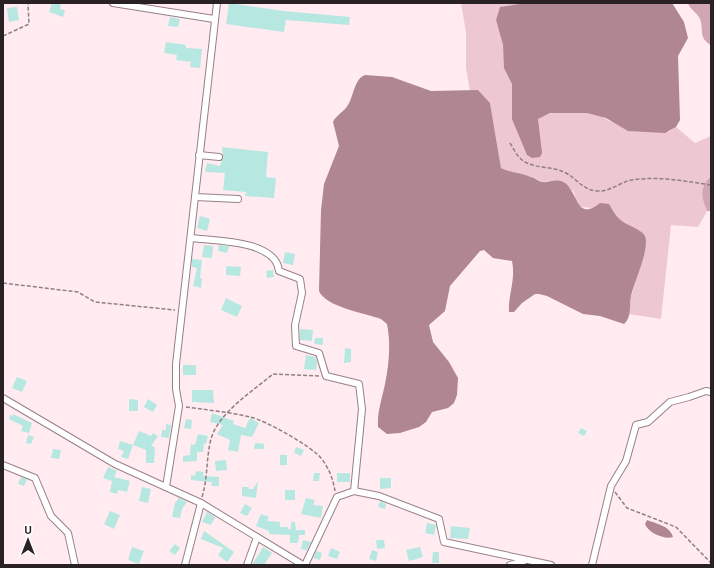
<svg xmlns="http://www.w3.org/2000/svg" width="714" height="568" font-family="Ubuntu,sans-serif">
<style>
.green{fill:#edc7d2}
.forest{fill:#d0a6b2}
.water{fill:#af8692}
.building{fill:#b6e8e1}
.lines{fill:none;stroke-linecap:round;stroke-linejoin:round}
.street-casing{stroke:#978187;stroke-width:8}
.path{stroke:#8e8083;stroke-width:1.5;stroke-dasharray:4 2;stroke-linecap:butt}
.street{stroke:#fff;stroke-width:6}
</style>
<rect width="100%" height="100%" fill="#ffebf0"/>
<!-- green -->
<path class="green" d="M461,3H525L500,7L496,20L503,45L505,68L512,84V119L538,127V119C549,108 599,110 609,121L669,132L676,127L695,143L711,136V176C699,188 701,196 707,211L698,227L671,225L661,319L629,314L631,297L645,249V236L619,219L609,204L593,208L581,207L576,201L574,192L561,181L543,182L532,177L508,172L501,168L490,103L478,90L470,91L466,68V32Z"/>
<!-- forest -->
<g class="forest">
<path d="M688,3H711V45C698,38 704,29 700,19C697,12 690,10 688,3Z"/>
<path d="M711,176V211H707C701,196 699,188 711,176Z"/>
</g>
<!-- water -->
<g class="water">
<path d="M525,3H672L684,22L688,38L678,56L680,120L676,127L665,133L628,131L606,118L587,113H550L538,119L542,153L540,157L532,158L527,155L512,119V84L504,68L503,45L496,20L500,7Z"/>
<path d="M365,75L392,77L431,91L478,90L490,103L501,168C511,173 521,173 531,177C535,178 538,181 542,182C548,183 555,179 561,181C579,187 574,224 600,203L609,204C613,210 616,217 622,221C628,226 641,229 645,236C650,249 634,282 631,296C629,305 632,317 624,324L600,316L583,314L547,296L539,294H535L522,303L514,312H509C508,295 516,279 512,261L493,258L484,250L480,251L450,286L445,311L429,325L433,342L449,362L458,378L457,395L454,403L448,408L432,412L426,422L419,427L400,433L387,434L378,427C377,412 382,399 385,384C389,364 391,344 387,324L381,319C364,313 326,307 319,291L321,210L324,184L339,146L333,122C336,115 344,112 348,105C354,96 354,79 365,75Z"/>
<path d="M647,520C657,524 670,526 673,537C665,540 648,533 645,524Z"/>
</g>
<!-- building -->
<g class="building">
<path d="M52,3L61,4L60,9L65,10L63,17L49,12Z"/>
<path d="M229,3L284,11L350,17L349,25L286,20L284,32L226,24Z"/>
<path d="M17,7L19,20L9,22L7,8Z"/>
<path d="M170,17L180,19L178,27L168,26Z"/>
<path d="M166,42L186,45V48L202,49L200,68L190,67L191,62L176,60L177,55L164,53Z"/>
<path d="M222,147L268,152L266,177L276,178L274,198L245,196L246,192L223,190L225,173L205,172L207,163L220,166L223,157Z"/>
<path d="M200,216L210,219L207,231L197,228Z"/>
<path d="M204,245L213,246L212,258L202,257Z"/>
<path d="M219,245L229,246L227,253L218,251Z"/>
<path d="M285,252L295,254L293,265L283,263Z"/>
<path d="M192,259L202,260L200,278H202L201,288L193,286L197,268L192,267Z"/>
<path d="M226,266L241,267L240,276L226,275Z"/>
<path d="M273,270L274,277L267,278L266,271Z"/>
<path d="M226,298L242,306L237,317L221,310Z"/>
<path d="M300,329L313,330L312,341L300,340Z"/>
<path d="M315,338H323V345L314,344Z"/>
<path d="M345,348L351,349V362L344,363Z"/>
<path d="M306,355L315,357L317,362L316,370L304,369Z"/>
<rect x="183" y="365" width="13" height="10"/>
<path d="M17,377L27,381L22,392L12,388Z"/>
<path d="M192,390H213L214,403L192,402Z"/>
<path d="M129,399L138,400V411H129Z"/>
<path d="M148,399L157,405L153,412L144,407Z"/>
<path d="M212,413L234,421L233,424L245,428L250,418L259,423L252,437L241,435L238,452L228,450L230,440L217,434L223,425L210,422Z"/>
<path d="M13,414L32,423L29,433L21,431L23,426L9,419L10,415L13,416Z"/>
<path d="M186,419L192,420L191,429L184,428Z"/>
<path d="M166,424L171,425L169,438L161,437L162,430H166Z"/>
<path d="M581,428L587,431L584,436L578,433Z"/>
<path d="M139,431L151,436L153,433L158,436L151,446L155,447L154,463H146V450L133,445L128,459L121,457L124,451L118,449L120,441L133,445Z"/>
<path d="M198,434L208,436L206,444L204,443L203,452H197V461L183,462V456L190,455L191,444L195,445Z"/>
<path d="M28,435L34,437L31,444L26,443Z"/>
<path d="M255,443L264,444V449H254Z"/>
<path d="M296,447L304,450L301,456L294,453Z"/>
<path d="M53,449L61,450L59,459L51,458Z"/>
<rect x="280" y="455" width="7" height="10"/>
<path d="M226,460L227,470L216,471L215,461Z"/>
<path d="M108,467L117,471L114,477L130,481L127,492L118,490L117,494L110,492L112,481L103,478Z"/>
<path d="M196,471L204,472L203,476L219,477V486H211L212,482L191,480V475L195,476Z"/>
<path d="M314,473H320L319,481H313Z"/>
<rect x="337" y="473" width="13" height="9"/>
<path d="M21,477L27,479L24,486L18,484Z"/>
<path d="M380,478H391V488L380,489Z"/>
<path d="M258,481L256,498L242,496V487H249V489H253Z"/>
<path d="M142,487L151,489L148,503L139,501Z"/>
<rect x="285" y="490" width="10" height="10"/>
<path d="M179,498L187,502L182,509L180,518L172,517L175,503Z"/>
<path d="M306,498L315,500L313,505L323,506L321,518L301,514Z"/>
<path d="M380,501L386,504L385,509L378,507Z"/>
<path d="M245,504L252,508L247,516L240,513Z"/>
<path d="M110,511L120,515L114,529L104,524Z"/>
<path d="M207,512L215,517L211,525L202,522Z"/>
<path d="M261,514L269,517L267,521L280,522V527H288V529H291V522H295L296,530H305V535H299L298,543H290V535L269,534V531L256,526Z"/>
<path d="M427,523L436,525L434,535L425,533Z"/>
<path d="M451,526L470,528L468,539L450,538Z"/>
<path d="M204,531L234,552L227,562L218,555L223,548L201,539Z"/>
<path d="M303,540L311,542L307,550L301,549Z"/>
<path d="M376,540H384L385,548L377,549Z"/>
<path d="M175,544L180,548L175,555L169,551Z"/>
<path d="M132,547L144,551L139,564L128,560Z"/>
<path d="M263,547L272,553L264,565H252Z"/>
<path d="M420,547L423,557L409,561L406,550Z"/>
<path d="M331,548L340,552L337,559L328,556Z"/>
<path d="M372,550L378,552L376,561L369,559Z"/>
<path d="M317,551L322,553L320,560L313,558Z"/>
<path d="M433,552H439V563H432Z"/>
</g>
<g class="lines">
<defs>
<g id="street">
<path d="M113,3L214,19"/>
<path d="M199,155L219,157"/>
<path d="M195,197L238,199"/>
<path d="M191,238C215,241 276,240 279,271L300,279L302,293L295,325L296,346L319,353L326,376L359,384L362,409L354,491"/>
<path d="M3,398L115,464L201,503L303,565"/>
<path d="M3,465L35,478L51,516L68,533L75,565"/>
<path d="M166,487L179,406L176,389V364L217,3"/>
<path d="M185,565L201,503"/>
<path d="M247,565L257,537"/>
<path d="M305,565L337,497L354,491L379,496L439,519L444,542L551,565"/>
<path d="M510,565L524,561"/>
<path d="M592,565L611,486L626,461L636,425L648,422L670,402L689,397L706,391L711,392"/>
</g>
</defs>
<!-- street casing -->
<use href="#street" class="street-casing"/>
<!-- path -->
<g class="path">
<path d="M3,36L29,24L28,3"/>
<path d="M510,143C514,150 518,158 525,162C538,169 553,166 566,173C578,180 583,190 597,191C610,192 620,182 632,180C658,176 685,181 711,185"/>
<path d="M3,283L78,292L95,302L175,310"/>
<path d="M186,407C207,410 229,412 250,417C265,420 311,446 321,458C329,468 333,479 335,491"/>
<path d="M615,492L627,508L676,527L711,563"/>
<path d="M202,497C208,478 206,458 211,439C218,413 253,391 273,374L319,376"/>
</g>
<!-- street -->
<use href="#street" class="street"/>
</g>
<!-- border -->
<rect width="714" height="568" fill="none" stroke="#292123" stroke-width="8"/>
<!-- north arrow -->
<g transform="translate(28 540)" stroke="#ffffff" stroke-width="3" paint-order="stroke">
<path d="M0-3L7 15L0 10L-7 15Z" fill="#292123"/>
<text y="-6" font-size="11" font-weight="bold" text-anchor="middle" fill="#292123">U</text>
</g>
</svg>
